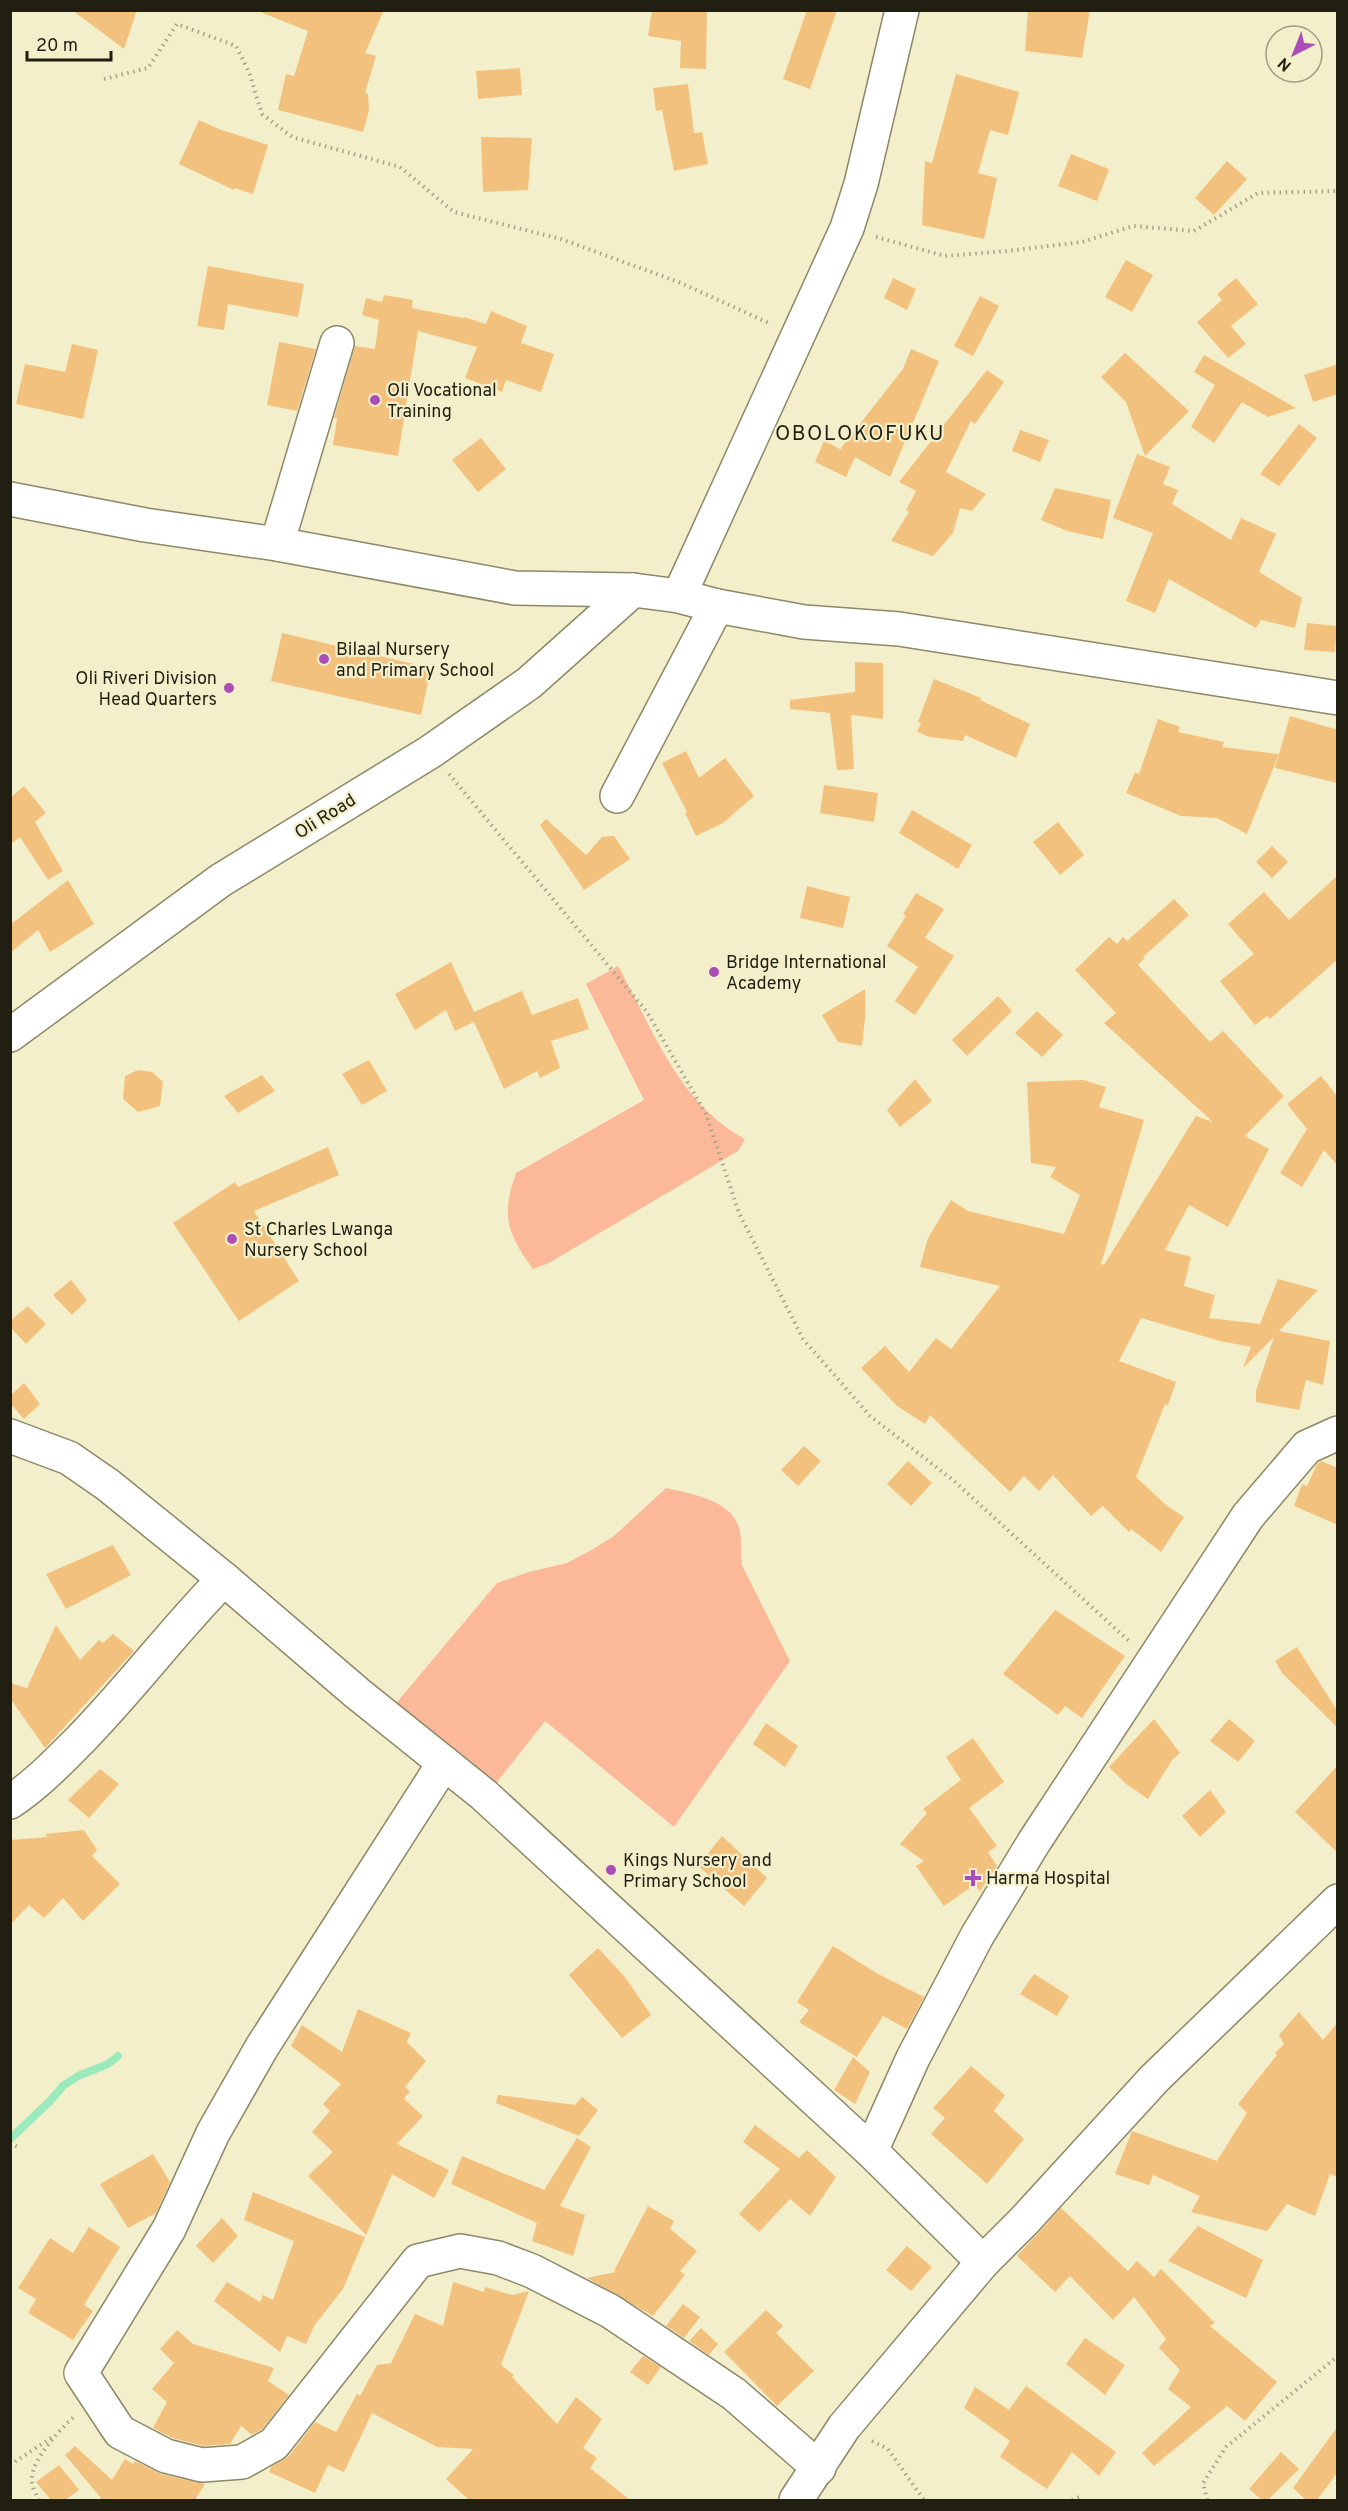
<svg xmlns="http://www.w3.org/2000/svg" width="1348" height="2511" font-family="Overpass,sans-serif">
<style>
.green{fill:#fbb99a}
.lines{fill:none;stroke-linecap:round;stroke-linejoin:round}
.stream{stroke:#9beabb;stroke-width:8}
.building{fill:#f3c17e}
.minor-casing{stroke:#8c8868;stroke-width:36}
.path{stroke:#a5a286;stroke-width:4;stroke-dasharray:1.5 4.5;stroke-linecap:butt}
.minor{stroke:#fff;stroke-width:33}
.poi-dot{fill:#ab4db7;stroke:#f3efcb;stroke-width:2}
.labels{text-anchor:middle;stroke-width:4.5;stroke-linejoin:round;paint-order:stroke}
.poi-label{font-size:18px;fill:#201f11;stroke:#f3efcb;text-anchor:start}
.street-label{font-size:18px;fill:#201f11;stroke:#f3efcb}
.quarter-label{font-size:21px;letter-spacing:1.5px;fill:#201f11;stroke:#f3efcb}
</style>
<rect width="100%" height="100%" fill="#f3efcb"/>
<!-- green -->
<g class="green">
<path d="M618,966C653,1029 678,1103 745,1139L738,1151L549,1263L533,1269C507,1234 501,1215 516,1173L644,1100L586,984Z"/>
<path d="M666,1488C691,1494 735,1500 740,1532C742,1543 740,1554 742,1565L790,1661L674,1827L545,1721L494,1786L393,1707L497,1583L529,1572L567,1563L593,1549L614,1536Z"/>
</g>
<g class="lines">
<!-- stream -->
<path class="stream" d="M10,2139L49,2102L63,2086L78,2076L108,2064L118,2056"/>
</g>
<!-- building -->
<g class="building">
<path d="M72,10H137L124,49Z"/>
<path d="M260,10H384L365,53L376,56L365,93L368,94L369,110L363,132L278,110L286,74L294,76L308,31L260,12Z"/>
<path d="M652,10H707L706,69L680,68L681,41L648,36Z"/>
<path d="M807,10H837L810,89L783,79Z"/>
<path d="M1028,10H1090L1082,58L1025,51Z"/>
<path d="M520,68L522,95L478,99L476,71Z"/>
<path d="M956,74L1019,92L1008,135L990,130L978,173L997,178L984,239L922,225L925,161L932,163Z"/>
<path d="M688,84L694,133L702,132L708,164L674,171L662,110L656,111L653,88Z"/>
<path d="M199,120L219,129L268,145L253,194L234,188V190L179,164Z"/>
<path d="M481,137L532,138L528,190L483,192Z"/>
<path d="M1071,154L1109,169L1097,201L1058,186Z"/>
<path d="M1227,161L1247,179L1214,215L1195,198Z"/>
<path d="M1126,260L1153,275L1132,312L1105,297Z"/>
<path d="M208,266L304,284L298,317L228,304L224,330L197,326Z"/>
<path d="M893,278L916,289L907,310L884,298Z"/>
<path d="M1236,278L1258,304L1231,326L1246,344L1228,358L1197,322L1222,300L1217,294Z"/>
<path d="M384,295L413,300L412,308L463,318L464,317L486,324L491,311L527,326L521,343L554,354L541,392L506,380L502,392L465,378L477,347L418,331L398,456L333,445L337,418H334L355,346L375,349L379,320L362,315L366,298L382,302Z"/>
<path d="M980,296L999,306L973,356L954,346Z"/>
<path d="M279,342L316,349L297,411L267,405Z"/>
<path d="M72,344L98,350L83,419L16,404L25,364L65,372Z"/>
<path d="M911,349L939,361L890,477L855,457L846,477L815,462L824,441L844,451L841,448L903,369Z"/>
<path d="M1125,353L1189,411L1145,456L1126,402L1101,377Z"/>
<path d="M1204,355L1296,408L1268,417L1242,402L1214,443L1191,427L1215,385L1194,372Z"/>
<path d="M1338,364V394L1313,402L1304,375Z"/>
<path d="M987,370L1004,382L975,424L971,421L946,472L986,494L972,511L960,508L953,533L933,556L891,541L909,512L906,510L916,491L899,482Z"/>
<path d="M1299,424L1317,438L1279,486L1260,474Z"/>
<path d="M1020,430L1049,440L1040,462L1012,451Z"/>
<path d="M481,438L506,469L478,492L452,460Z"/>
<path d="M1137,454L1170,467L1163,484L1178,490L1172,504L1231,540L1241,518L1276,534L1259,572L1302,598L1295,628L1261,620L1256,628L1169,579L1155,613L1126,601L1153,533L1113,518Z"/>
<path d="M1055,488L1111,500L1103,539L1067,531L1041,520Z"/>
<path d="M1307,623L1337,626L1335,652L1304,650Z"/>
<path d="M282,633L431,668L421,715L271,681Z"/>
<path d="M855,662L883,663V719L851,715L854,769L837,770L830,713L790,709V700L855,692Z"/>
<path d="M934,679L981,698L980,700L1030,724L1016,758L965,735L963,741L930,737L917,732L921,723L918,722Z"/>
<path d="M1290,716L1338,730V783L1275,768Z"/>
<path d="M1158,719L1180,727L1178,732L1224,742L1222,747L1279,754L1247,834L1217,818L1181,816L1126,793L1135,772L1139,774Z"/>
<path d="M686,751L699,778L725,758L754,796L723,823L696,836L685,813L687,812L662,763Z"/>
<path d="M824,785L878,793L874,822L820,813Z"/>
<path d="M24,786L46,813L35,822L63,871L48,880L20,837L10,845V798Z"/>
<path d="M912,810L972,845L958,869L899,833Z"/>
<path d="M546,819L586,855L602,837L614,836L630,859L584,890L540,825Z"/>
<path d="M1058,822L1084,855L1060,875L1033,842Z"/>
<path d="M1272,846L1288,862L1272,878L1256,862Z"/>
<path d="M1338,875V959L1270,1019L1267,1016L1255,1025L1220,981L1254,954L1228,924L1264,892L1289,920Z"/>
<path d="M68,880L94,924L50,952L38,930L10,953V925Z"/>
<path d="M807,886L850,897L843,928L800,918Z"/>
<path d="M916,893L944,909L925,938L954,956L915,1015L895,1001L918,967L887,946L906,916L903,914Z"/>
<path d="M1174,899L1189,915L1143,957L1145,958L1138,965L1210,1042L1223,1031L1284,1096L1245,1136L1269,1149L1228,1227L1189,1205L1165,1250L1191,1257L1184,1286L1215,1295L1209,1318L1260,1324L1278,1279L1318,1290L1279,1331L1330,1341L1323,1385L1306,1380L1299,1410L1256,1402V1391L1274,1337L1243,1368L1251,1347L1220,1341L1141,1318L1119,1361L1176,1382L1168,1405L1165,1404L1136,1477L1166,1505L1184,1517L1161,1552L1131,1529L1129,1532L1103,1506L1091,1516L1053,1475L1039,1491L1024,1476L1010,1492L930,1415L925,1424L897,1406L861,1368L885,1346L909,1372L936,1338L951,1349L1000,1286L920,1267L928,1238L951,1200L968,1211L1064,1234L1080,1195L1050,1177L1056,1167L1031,1163L1027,1082L1083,1080L1106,1087L1099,1107L1144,1120L1101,1264L1104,1265L1196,1116L1213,1122L1104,1023L1116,1013L1075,970L1109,937L1117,944L1123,937L1127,941Z"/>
<path d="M451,962L474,1012L522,991L532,1015L578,998L589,1029L551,1041L560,1068L540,1078L537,1071L504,1089L474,1022L455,1031L446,1010L415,1030L395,994Z"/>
<path d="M865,989V1018L862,1046L838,1042L822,1015Z"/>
<path d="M998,996L1012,1011L967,1056L952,1040Z"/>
<path d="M1037,1011L1063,1035L1042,1057L1015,1033Z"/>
<path d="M369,1060L387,1091L362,1105L342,1074Z"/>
<path d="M138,1070L152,1072L163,1082L160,1106L138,1112L123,1099L125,1076Z"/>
<path d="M262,1075L275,1091L238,1113L224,1096Z"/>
<path d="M1321,1076L1338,1097V1166L1324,1150L1302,1187L1280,1173L1307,1129L1287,1104Z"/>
<path d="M915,1079L932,1101L900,1127L887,1110Z"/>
<path d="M328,1147L339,1175L254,1211L299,1281L239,1321L173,1223L235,1182L238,1187Z"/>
<path d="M71,1280L87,1300L72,1315L53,1295Z"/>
<path d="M28,1306L46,1324L26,1344L10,1327V1321Z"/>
<path d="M24,1383L40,1404L24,1419L10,1403V1396Z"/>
<path d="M804,1446L821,1461L798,1486L781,1470Z"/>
<path d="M908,1461L932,1483L911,1506L887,1484Z"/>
<path d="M1321,1461L1338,1468V1525L1294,1506L1302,1484L1307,1486L1317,1464Z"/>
<path d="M113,1545L131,1575L66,1609L46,1574Z"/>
<path d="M1055,1610L1125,1656L1082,1718L1065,1706L1058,1715L1003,1674Z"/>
<path d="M56,1625L80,1660L99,1640L103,1643L113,1634L134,1651L45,1748L10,1698V1683L27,1688Z"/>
<path d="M1297,1647L1338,1712L1337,1727L1282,1673L1275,1661Z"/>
<path d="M1154,1719L1180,1753L1172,1760L1148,1799L1126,1784L1109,1767Z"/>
<path d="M1229,1719L1255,1741L1238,1762L1210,1741Z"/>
<path d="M766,1723L798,1746L785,1767L753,1744Z"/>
<path d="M973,1738L1004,1782L969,1808L997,1846L988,1852L997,1866L980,1891L974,1885L944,1906L916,1866L924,1861L900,1844L927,1813L923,1809L961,1780L946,1757Z"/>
<path d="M1338,1765V1853L1295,1812Z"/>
<path d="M100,1769L119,1784L89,1818L68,1800Z"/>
<path d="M1210,1790L1226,1812L1200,1837L1182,1816Z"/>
<path d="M84,1830L97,1850L92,1856L120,1884L83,1921L63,1898L44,1918L29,1905L10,1925V1840L48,1837L45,1834Z"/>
<path d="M722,1836L767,1878L744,1906L698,1866Z"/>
<path d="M833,1946L878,1974L924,1997L907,2029L883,2016L857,2057L799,2022L809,2010L797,2002Z"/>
<path d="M598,1948L625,1977L651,2015L622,2038L569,1975Z"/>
<path d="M1034,1974L1069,1996L1057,2016L1020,1994Z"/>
<path d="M358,2009L411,2033L407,2042L426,2061L405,2087L410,2091L404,2099L423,2116L397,2144L449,2170L434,2198L392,2174L366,2235L308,2176L333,2152L312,2132L330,2111L323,2104L341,2084L291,2046L302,2025L342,2052Z"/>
<path d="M1299,2012L1323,2040L1338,2022V2177L1330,2174L1315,2216L1287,2204L1267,2231L1191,2212L1200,2196L1153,2175L1149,2185L1115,2174L1132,2131L1217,2161L1247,2113L1238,2104L1277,2055L1275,2053L1284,2044L1279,2035Z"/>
<path d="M853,2057L870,2072L855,2104L834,2090Z"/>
<path d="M971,2066L1005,2095L994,2111L1024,2139L987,2184L931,2134L945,2118L933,2108Z"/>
<path d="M498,2095L575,2105L582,2097L598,2110L579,2136L496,2103Z"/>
<path d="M755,2125L799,2158L807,2150L836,2177L810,2216L790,2199L759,2232L739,2214L780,2169L743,2142Z"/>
<path d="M577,2138L591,2147L560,2206L585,2215L573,2256L532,2241L537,2223L451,2184L462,2156L544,2190Z"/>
<path d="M153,2154L170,2182L156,2213L128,2228L100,2184Z"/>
<path d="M253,2192L365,2237L343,2289L314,2326L306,2344L287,2336L280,2352L214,2301L227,2282L260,2302L263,2295L273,2300L294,2241L244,2220Z"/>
<path d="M648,2206L674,2221L670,2229L697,2251L680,2271L685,2275L653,2316L587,2278L616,2272L614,2271Z"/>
<path d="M1061,2208L1128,2271L1137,2261L1154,2277L1161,2269L1215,2323L1210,2326L1277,2382L1245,2421L1227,2406L1154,2466L1142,2453L1191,2407L1168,2389L1180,2370L1159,2348L1166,2339L1134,2297L1113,2320L1070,2276L1055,2292L1017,2256Z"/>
<path d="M222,2218L238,2236L213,2263L196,2246Z"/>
<path d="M1198,2226L1263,2260L1246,2298L1168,2261Z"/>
<path d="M89,2227L120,2247L84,2305L93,2311L73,2340L28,2313L36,2299L18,2288L50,2238L73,2253Z"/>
<path d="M907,2246L932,2267L911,2291L886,2270Z"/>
<path d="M453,2282L484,2292L485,2287L512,2295L529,2291L501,2365L514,2375L512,2377L557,2424L576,2397L602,2419L583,2448L597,2458L590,2468L630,2500H469L446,2479L473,2449L437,2447L372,2413L344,2472L328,2465L315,2493L269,2472L271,2467L289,2456L315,2422L336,2432L357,2394L360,2396L377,2365L391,2363L415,2314L443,2326Z"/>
<path d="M683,2304L700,2317L684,2338L666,2326Z"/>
<path d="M766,2310L783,2326L776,2333L814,2371L777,2406L724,2352Z"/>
<path d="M701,2328L718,2344L709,2355L689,2341Z"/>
<path d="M177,2330L193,2344L274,2368L268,2381L289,2395L262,2429L252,2435L241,2426L230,2444L204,2446L173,2438L153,2428L167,2402L152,2389L174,2363L160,2349Z"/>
<path d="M1085,2338L1125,2365L1105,2395L1066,2364Z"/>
<path d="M643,2356L661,2367L648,2385L630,2372Z"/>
<path d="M1026,2386L1116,2452L1099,2476L1072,2452L1047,2489L1000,2457L1010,2441L964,2408L975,2387L1009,2410Z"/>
<path d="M1338,2426V2472L1317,2500H1306L1293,2488Z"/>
<path d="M75,2446L112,2480L125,2459L133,2464L135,2461L161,2474L205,2484L195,2500H99L101,2498L65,2455Z"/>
<path d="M1281,2452L1299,2469L1268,2500H1262L1249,2489Z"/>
<path d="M59,2465L79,2490L65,2500H51L36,2482Z"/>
</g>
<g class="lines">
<defs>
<g id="minor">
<path d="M10,499L145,525L277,544L515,588L633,590L679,596L717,606L804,622L899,629L1338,698"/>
<path d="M277,544L337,343"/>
<path d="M679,596L847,228L861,184L902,10"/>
<path d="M617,796L717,606"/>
<path d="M10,1035L221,880L430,752L529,683L633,590"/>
<path d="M10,1436L69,1458L108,1485L224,1579C173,1631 130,1689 79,1741C57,1763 37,1784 10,1802"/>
<path d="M224,1579L357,1693L484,1795L871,2151L983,2262"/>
<path d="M444,1763L262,2047L213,2133L169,2229L81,2373L120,2432L166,2456L202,2465L242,2462L274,2444L418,2261L460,2251L498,2258L532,2271L610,2311L734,2394L819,2468"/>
<path d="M871,2151L913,2058L944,1999L977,1936L1034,1842L1248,1516L1307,1447L1338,1433"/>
<path d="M796,2500L844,2427L983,2262L1024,2221L1154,2079L1338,1901"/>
</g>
</defs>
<!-- minor casing -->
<use href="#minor" class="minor-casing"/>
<!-- path -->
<g class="path">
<path d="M104,79L148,68L177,24L236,46L249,72L262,114L292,137L400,167L454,212L561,239L681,283L771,324"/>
<path d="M876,237L945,256L1007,251L1082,242L1133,226L1194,231L1258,193L1338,191"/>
<path d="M449,774L647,1012L706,1114L739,1213L803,1339L870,1416L953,1480L1130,1642"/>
<path d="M10,2143L20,2148"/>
<path d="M872,2441L888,2449L924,2500"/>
<path d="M10,2465L54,2436"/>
<path d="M39,2500C36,2494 31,2486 32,2478C32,2459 61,2428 75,2416"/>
<path d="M1072,2500L1082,2496"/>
<path d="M1207,2500L1203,2483L1226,2447L1338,2356"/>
</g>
<!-- minor -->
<use href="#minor" class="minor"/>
</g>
<!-- markers -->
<g class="poi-dot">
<circle cx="375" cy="400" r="6"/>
<circle cx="324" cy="659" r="6"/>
<circle cx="229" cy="688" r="6"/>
<circle cx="714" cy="972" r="6"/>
<circle cx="232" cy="1239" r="6"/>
<circle cx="611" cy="1870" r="6"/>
<path d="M970 1869h6v6h6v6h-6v6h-6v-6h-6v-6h6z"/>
</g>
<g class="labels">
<!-- poi labels -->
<g class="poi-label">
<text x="387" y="396">Oli Vocational<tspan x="387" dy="21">Training</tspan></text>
<text x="336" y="655">Bilaal Nursery<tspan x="336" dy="21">and Primary School</tspan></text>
<text x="217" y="684" text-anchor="end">Oli Riveri Division<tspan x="217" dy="21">Head Quarters</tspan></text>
<text x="726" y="968">Bridge International<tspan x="726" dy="21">Academy</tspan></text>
<text x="244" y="1235">St Charles Lwanga<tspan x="244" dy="21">Nursery School</tspan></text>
<text x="623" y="1866">Kings Nursery and<tspan x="623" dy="21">Primary School</tspan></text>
<text x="986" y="1884">Harma Hospital</text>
</g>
<!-- street labels -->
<g class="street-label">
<text transform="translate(325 816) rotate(-32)" y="6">Oli Road</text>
</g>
<!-- quarter labels -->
<g class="quarter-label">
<text x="860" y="440">OBOLOKOFUKU</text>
</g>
</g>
<!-- border -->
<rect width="1348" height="2511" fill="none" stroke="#201f11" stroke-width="24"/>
<!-- north arrow -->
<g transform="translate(1294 54) rotate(222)"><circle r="28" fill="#f3efcb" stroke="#9f9c81" stroke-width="1.5"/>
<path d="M0-4.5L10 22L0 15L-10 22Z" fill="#ab4db7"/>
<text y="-9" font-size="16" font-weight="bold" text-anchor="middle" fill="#201f11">N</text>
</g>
<!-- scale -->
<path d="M27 51v9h84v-9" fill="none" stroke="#201f11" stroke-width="3"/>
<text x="36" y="51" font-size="18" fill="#201f11" stroke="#f3efcb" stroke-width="4.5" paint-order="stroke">20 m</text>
</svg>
